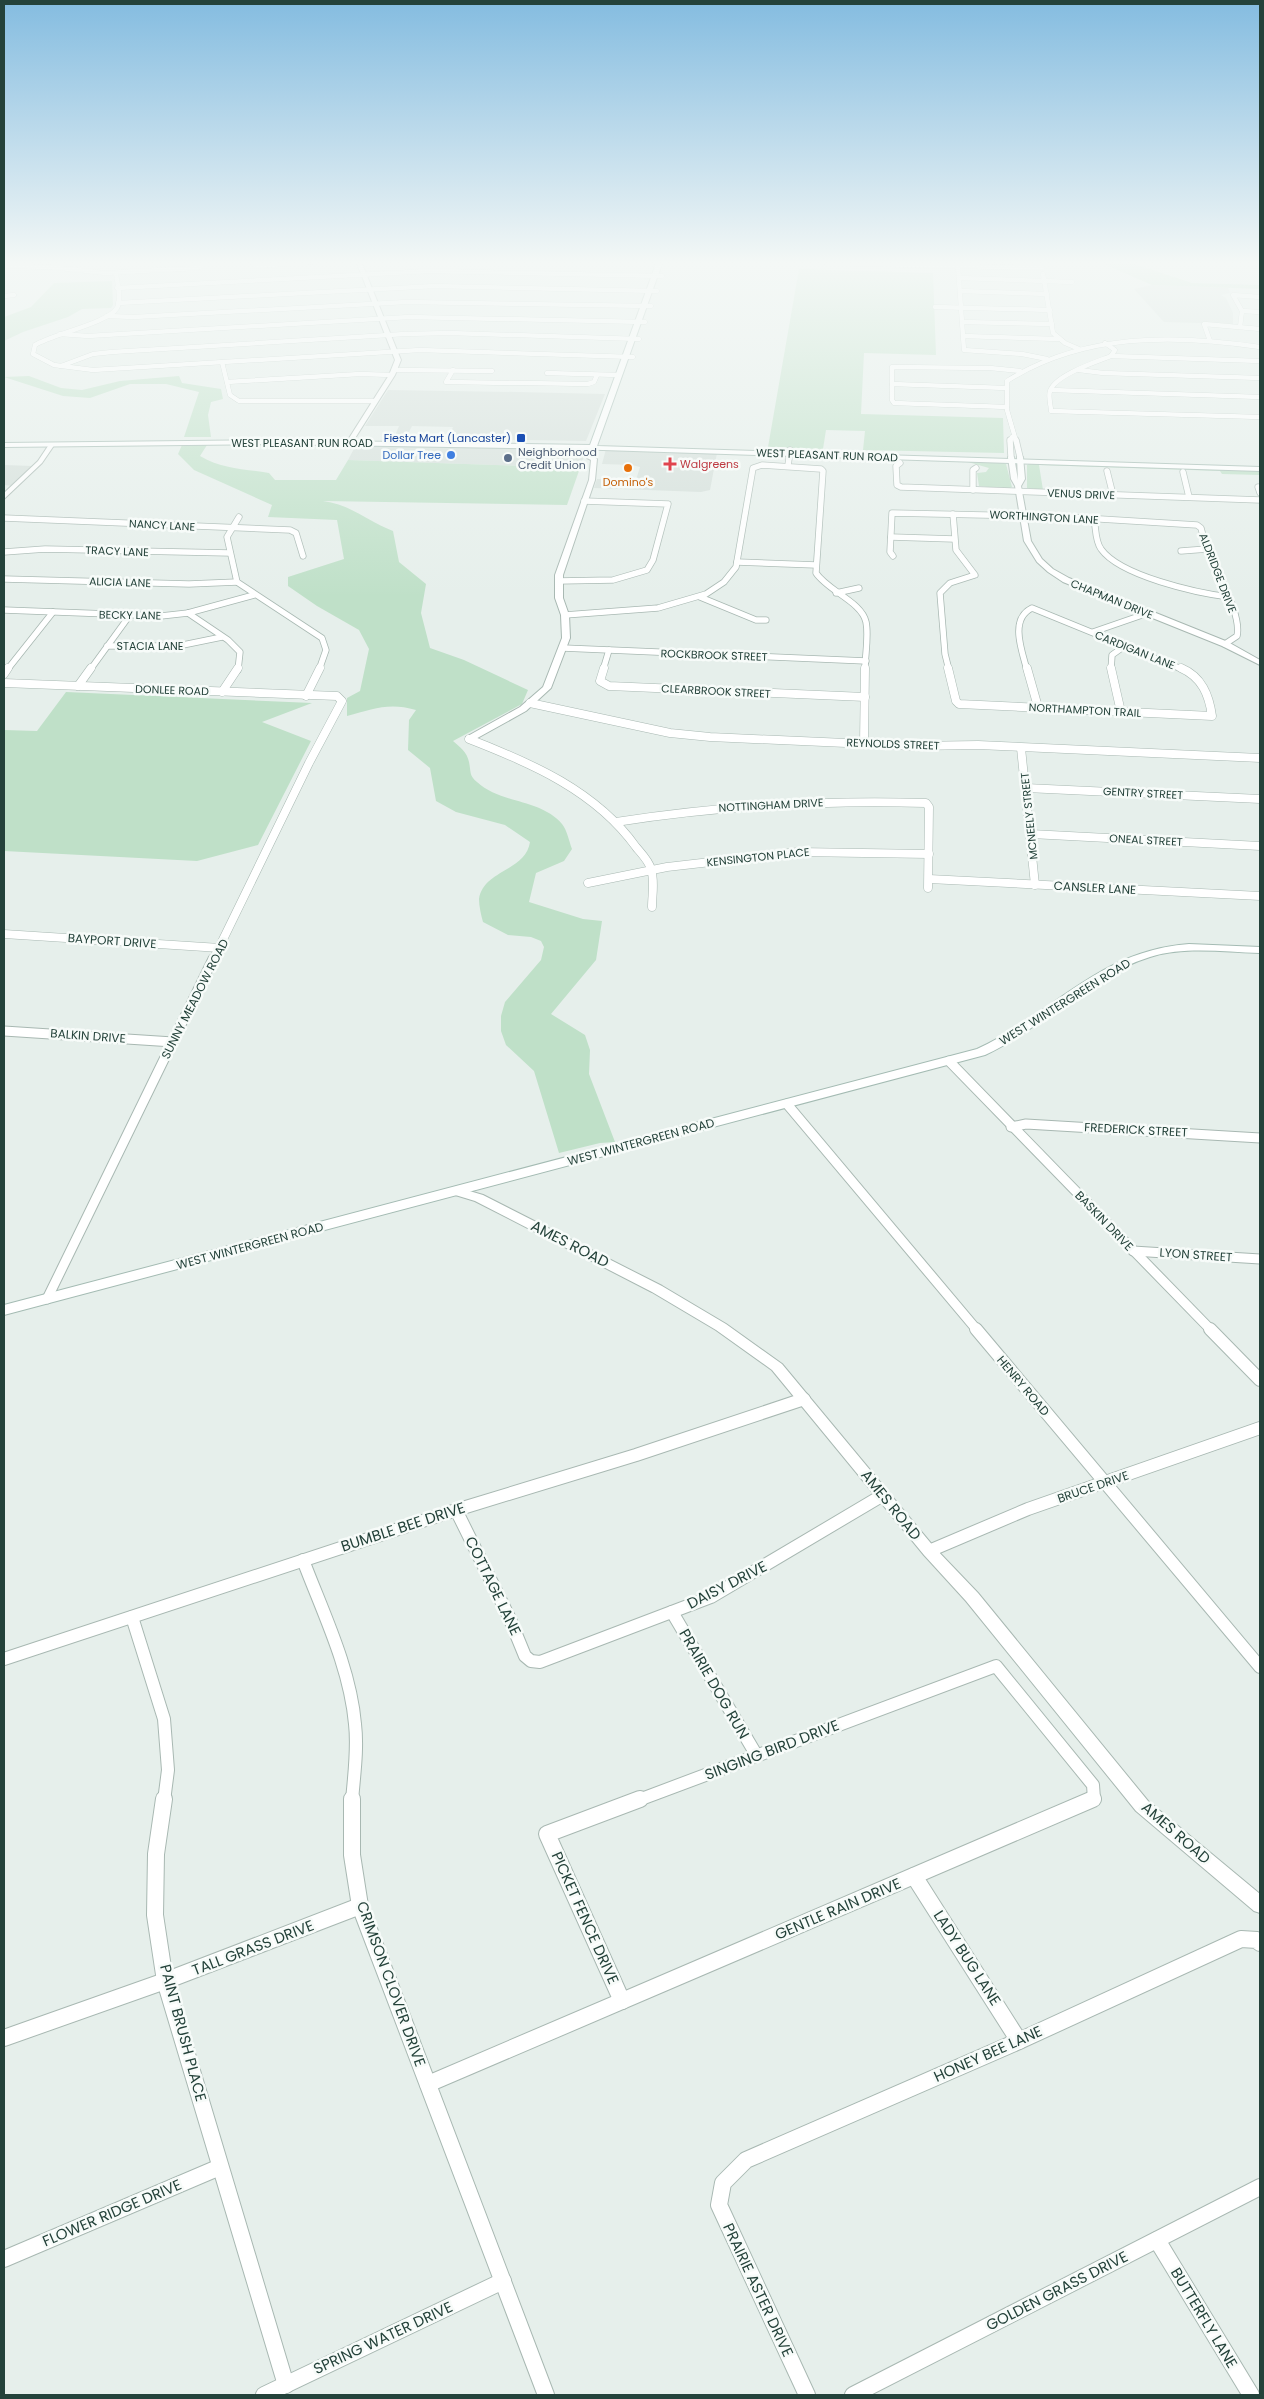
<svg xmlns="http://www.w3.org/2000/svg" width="1264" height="2399" font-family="Poppins,sans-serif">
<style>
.built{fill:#d4dfda}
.green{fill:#bfe0c8}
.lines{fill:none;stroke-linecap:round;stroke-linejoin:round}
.minor-far5-casing{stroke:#a8b8b2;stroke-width:5}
.minor-far4-casing{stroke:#a8b8b2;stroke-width:7}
.minor-far3-casing{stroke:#a8b8b2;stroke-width:9}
.minor-far2-casing{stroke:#a8b8b2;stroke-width:11}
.minor-far1-casing{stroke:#a8b8b2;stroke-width:14}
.minor-casing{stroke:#a8b8b2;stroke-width:18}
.tertiary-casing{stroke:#a8b8b2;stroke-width:2}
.secondary-casing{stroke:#a4bbb3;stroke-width:2}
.minor-far5{stroke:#fff;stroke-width:4.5}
.minor-far4{stroke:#fff;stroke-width:5.5}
.minor-far3{stroke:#fff;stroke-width:8}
.minor-far2{stroke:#fff;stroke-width:9}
.minor-far1{stroke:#fff;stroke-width:12}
.minor{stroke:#fff;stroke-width:16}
.tertiary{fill:#fff;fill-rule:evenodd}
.secondary{fill:#fff;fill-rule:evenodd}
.transit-dot{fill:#1a4fb4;stroke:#f7fbf9;stroke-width:2}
.shop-dot{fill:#3f7fe0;stroke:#f7fbf9;stroke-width:2}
.service-dot{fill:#5c6f8a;stroke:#f7fbf9;stroke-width:2}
.health-dot{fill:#e0444e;stroke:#f7fbf9;stroke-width:2}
.food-dot{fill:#e8710a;stroke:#f7fbf9;stroke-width:2}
.labels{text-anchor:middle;stroke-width:5;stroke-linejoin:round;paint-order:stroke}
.far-transit-label{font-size:11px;fill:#164399;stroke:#f7fbf9;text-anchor:end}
.far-street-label{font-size:11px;fill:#24423a;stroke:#f7fbf9}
.far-service-label{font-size:11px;fill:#4e5e75;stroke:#f7fbf9;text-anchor:start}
.far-shop-label{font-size:11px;fill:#366cbe;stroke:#f7fbf9;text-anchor:end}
.far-health-label{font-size:11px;fill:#be3a42;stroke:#f7fbf9;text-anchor:start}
.far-food-label{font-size:11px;fill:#c56008;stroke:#f7fbf9}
.street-label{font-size:12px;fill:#24423a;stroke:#f7fbf9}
.near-street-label{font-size:15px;fill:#24423a;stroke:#f7fbf9}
</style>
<rect width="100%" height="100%" fill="#e6efeb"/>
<!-- built -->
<g class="built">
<path d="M1152,285L1228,288L1230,293L1221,295L1226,298L1233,313V324L1164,322L1134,289Z"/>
<path d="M388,390L517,392L605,394L586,441L448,439L453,427L412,426L406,438H394L399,426H365Z"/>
<path d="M356,445L583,448L586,450L580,468L348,460Z"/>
<path d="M606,449L717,453L710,490L701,492L594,488L597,479L636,480L640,467L632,465L602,464Z"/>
<path d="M4,465L33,466L13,486L4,485Z"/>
</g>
<!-- green -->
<g class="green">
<path d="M1097,261H1125L1192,283L1260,285V289L1152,285Z"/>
<path d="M799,269L933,273L936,355L864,353L861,414L1003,418L1004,453L863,450L865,431L826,430L823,449L768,447Z"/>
<path d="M112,281L113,305L111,308L82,309L68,317L23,332L4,341V317L31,307L54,283Z"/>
<path d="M29,376L61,388L82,390L120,381L179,376L182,383L221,389L223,399L211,402L208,415L211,437H184L199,392L166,384H130L90,398L63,396L4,377Z"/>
<path d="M182,445H207L200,456C221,469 245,469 269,473L275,480H336L348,460L580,468L567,505L323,501C352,505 367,521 393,531L399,562L426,584L421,613L430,648L464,660L528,690L522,704L453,741C460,747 467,752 469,762C471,771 469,776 477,782C501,804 541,799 562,824C567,830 569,841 572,849L564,861L536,873L529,902L583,919L602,921L596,960L551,1014L585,1035L590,1050L589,1074L615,1142L600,1143L559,1153L534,1071L506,1045L501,1031V1016L505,1002L541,960L544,947L541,941L531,937L508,935L483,922C481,915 479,906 479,899C483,870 526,871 530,842L505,825L456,812L436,801L430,768L408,750L409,720L416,710C389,702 373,709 347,716V698L360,691L369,649L359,630L317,606L288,586V577L344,559L337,520L268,517L272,505L194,470L178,454Z"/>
<path d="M862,458L1001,462L1006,464L1012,487L1007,489L979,486L977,473L986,472L989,468L968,462Z"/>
<path d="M1031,463L1260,471V475L1222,474L1220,471L1039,465L1043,490L1027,488V465Z"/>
<path d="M66,692L312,703L262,722L311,741L258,845L197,861L4,851V730L37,731Z"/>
</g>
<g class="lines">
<defs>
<g id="minor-far5">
<path d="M251,261L255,266L326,261"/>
<path d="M826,263L1042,268"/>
<path d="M4,266L50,267L105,273L198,268L201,266L200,261"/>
<path d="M958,266L964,350L1022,354L1047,359"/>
<path d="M116,273C117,283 122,299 117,308C108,323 53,334 35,345L33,354L54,365L93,370L420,350L633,357"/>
<path d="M1043,274L1053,333L1065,343L1079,349"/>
<path d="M959,278L1072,282"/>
<path d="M117,288L430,271L662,276"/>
<path d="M960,291L1047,294"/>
<path d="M4,296L14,295"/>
<path d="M118,303L435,286L657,291"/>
<path d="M935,307L1050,310"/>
<path d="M1242,311L1260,312"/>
<path d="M107,316L134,317L406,302L651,306"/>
<path d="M962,322L1052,324"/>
<path d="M1240,327L1242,311L1233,295L1260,297"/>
<path d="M60,334L88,336L409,317L645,322"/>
<path d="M963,336L1059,339"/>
<path d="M1210,341L1204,324L1260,329"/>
<path d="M1105,343L1115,350L1111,356C1096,362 1055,375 1050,391C1048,397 1051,405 1051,411L1260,417"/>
<path d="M1111,356L1260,361"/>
<path d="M222,362L230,395L239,401H375"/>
<path d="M61,366L93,354L112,352L405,334L450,333L639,339"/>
<path d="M394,370L492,371"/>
<path d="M453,370L446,382L588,384L594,382L597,375"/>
<path d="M1079,370L1103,373L1260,378"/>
<path d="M547,373L618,375"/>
<path d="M227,382L360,374L392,375"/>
<path d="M892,384L1006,388"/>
<path d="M1051,390L1260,397"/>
<path d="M1007,407L894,403L892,400V367L990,368L1020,371"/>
<path d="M1010,441L1012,437"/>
<path d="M1016,441L1007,410V381C1083,333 1174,334 1260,347"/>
</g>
<g id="minor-far4">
<path d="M1010,440L1011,457"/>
<path d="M1016,440L1020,457"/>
<path d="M900,463L896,466L897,485L901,487L1260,500"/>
<path d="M788,466L790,450"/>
<path d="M1107,471L1113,495"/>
<path d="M1183,472L1189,497"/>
<path d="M1260,487H1258L1260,493"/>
<path d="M973,490V470L976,468"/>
<path d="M239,517L227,537L237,582L322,638L326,650L319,670"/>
<path d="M4,518L290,530L296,533L303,556"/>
<path d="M1094,519C1096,528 1095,541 1101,549C1120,576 1197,593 1229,597"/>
<path d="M891,537L954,539"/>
<path d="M1181,551L1207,549"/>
<path d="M4,552L45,549L230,553"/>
<path d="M893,556L890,552L892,513L1068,517L1197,525L1201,528C1207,556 1243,611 1237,636L1225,644"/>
<path d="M737,562L816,565"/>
<path d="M4,579L189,584L237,582"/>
<path d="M558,581L613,580L647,570L653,560L668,504L584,501"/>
<path d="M836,593L859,588"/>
<path d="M700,597L756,620H766"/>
<path d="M4,610L161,616L188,613L254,595"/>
<path d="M188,613L228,640L240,652L238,670"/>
<path d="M565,615L658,608L706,594L724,582L736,567L753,468L762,465L821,469L823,471L816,573C828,591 862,602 866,622C869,636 865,655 865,670"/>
<path d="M1093,632L1148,613"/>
<path d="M107,646H178L222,637"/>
<path d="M563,648L866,661"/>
<path d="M7,670L53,612"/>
<path d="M90,670L130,615"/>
<path d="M603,670L609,650"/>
<path d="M949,670L945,654L940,593L950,583L975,575L956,550L953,514"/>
<path d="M1027,670C1022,651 1009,619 1032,608L1184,670"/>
<path d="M1111,670L1112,655L1126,645"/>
</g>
<g id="minor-far3">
<path d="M604,668L600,681L609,686L865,697"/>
<path d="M948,668L956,701L959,704L1212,716C1209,695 1202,677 1181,668"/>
<path d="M1027,668L1038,707"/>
<path d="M1111,668L1121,712"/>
<path d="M4,674L8,668"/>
<path d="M4,683L337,696L342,701L309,763L213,960"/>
<path d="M78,686L91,668"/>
<path d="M222,692L238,668"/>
<path d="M306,696L320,668"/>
<path d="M530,703L670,733L710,737L913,746L978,745L1260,758"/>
<path d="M469,739C531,763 596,791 636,847C641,853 649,861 651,869C655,881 652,895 652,907"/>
<path d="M864,744L865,668"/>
<path d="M1021,748L1035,885"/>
<path d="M1026,788L1260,799"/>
<path d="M616,822C719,806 822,800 926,803L929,807L928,888"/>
<path d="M1031,834L1260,846"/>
<path d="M929,879L1260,896"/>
<path d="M588,883L667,867L798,852L929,854"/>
<path d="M4,934L220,948"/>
</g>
<g id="minor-far2">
<path d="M4,1031L173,1042"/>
<path d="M949,1061L1211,1330"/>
<path d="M787,1104L977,1330"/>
<path d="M1011,1127L1026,1124L1260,1138"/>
<path d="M1133,1251L1260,1259"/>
<path d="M47,1299L213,959"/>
</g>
<g id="minor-far1">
<path d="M976,1329L1260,1667"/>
<path d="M1210,1329L1260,1380"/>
<path d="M456,1510L509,1617L525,1656L531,1661L540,1662L711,1597L883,1495"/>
<path d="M929,1551L1028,1509L1260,1428"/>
<path d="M303,1560C323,1613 350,1667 355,1724C358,1749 354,1775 352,1801"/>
<path d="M672,1612L757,1756"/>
<path d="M132,1617L164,1719L168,1770L164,1801"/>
<path d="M4,1659L456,1510L636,1455L804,1399"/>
<path d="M636,1801L996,1666L1093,1785L1094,1799L1090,1801"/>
</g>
<g id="minor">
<path d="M164,1799L156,1854L155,1915L165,1981L286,2385"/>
<path d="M352,1799V1855L360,1906L546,2395"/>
<path d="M914,1876L1019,2041"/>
<path d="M622,2001L547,1834L640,1799"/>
<path d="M622,2001L1093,1799"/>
<path d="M4,2038L165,1981L360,1906"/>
<path d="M428,2084L622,2001"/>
<path d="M1157,2240L1251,2395"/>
<path d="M4,2259L220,2167"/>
<path d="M264,2395L503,2281"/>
<path d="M807,2395L719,2205L723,2183L746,2160L1019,2041L1241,1939L1257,1940L1260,1943"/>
<path d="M853,2395L1260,2187"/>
</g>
<g id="tertiary">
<path d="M356,261H361L401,360L395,375L352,443L349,445L346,443L389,375L395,360Z"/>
<path d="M50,443L55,444L42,463L4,499V493L38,461Z"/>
<path d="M593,445L596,447L594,457L597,459L595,480L563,575V598L569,615L570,638L551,688L526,711L472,741H466V737L520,707L543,687L562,638L561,615L555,598V575L589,480L591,460L587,458L590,447Z"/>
<path d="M1020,455L1023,457L1025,479L1021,486L1031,541L1042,559L1053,569L1069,578L1228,642L1260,660V665L1222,646L1063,582L1048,572L1037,562L1024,541L1015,486L1011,479L1008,457L1011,455L1014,457L1018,480L1017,457Z"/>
<path d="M456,1187L483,1195L662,1286L726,1324L782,1364L934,1547L978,1593L1148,1801L1260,1894V1913L1254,1911L1136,1811L966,1601L924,1555L772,1370L716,1330L652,1292L475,1201L452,1194L450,1191L452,1188Z"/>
</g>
<g id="secondary">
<path d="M657,261H663L597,446L1260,467V471L572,449L269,444L4,447V443L269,440L590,445Z"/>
<path d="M1189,944L1260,947V953C1224,952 1185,946 1150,957C1089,976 1043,1028 985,1055L4,1315V1305L977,1049C1055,1013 1097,951 1189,944Z"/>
</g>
</defs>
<!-- minor-far5 casing -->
<use href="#minor-far5" class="minor-far5-casing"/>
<!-- minor-far4 casing -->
<use href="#minor-far4" class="minor-far4-casing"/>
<!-- minor-far3 casing -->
<use href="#minor-far3" class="minor-far3-casing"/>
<!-- minor-far2 casing -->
<use href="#minor-far2" class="minor-far2-casing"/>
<!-- minor-far1 casing -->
<use href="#minor-far1" class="minor-far1-casing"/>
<!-- minor casing -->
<use href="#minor" class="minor-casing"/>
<!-- tertiary casing -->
<use href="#tertiary" class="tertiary-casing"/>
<!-- secondary casing -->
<use href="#secondary" class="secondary-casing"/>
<!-- minor-far5 -->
<use href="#minor-far5" class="minor-far5"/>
<!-- minor-far4 -->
<use href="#minor-far4" class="minor-far4"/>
<!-- minor-far3 -->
<use href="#minor-far3" class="minor-far3"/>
<!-- minor-far2 -->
<use href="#minor-far2" class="minor-far2"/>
<!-- minor-far1 -->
<use href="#minor-far1" class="minor-far1"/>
<!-- minor -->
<use href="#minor" class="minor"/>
<!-- tertiary -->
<use href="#tertiary" class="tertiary"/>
<!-- secondary -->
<use href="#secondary" class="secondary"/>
</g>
<!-- sky -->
<linearGradient id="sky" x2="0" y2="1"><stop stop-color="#84bce0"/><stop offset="0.44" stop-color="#f4f8f6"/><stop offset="1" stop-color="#f4f8f6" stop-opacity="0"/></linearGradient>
<rect width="1264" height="597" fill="url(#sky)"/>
<!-- markers -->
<rect class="transit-dot" x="516" y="433" width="10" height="10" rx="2.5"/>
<circle class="shop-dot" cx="451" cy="455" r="5"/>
<circle class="service-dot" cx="508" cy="458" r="5"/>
<path class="health-dot" d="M667.5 456.5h5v5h5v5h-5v5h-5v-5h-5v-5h5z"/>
<circle class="food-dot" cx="628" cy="468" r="5"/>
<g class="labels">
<!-- far-transit labels -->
<g class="far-transit-label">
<text x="511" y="442">Fiesta Mart (Lancaster)</text>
</g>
<!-- far-street labels -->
<g class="far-street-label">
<text x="302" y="447">WEST PLEASANT RUN ROAD</text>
<text transform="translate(827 455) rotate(2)" y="4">WEST PLEASANT RUN ROAD</text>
<text transform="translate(1081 494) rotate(2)" y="4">VENUS DRIVE</text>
<text transform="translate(1044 517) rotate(3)" y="4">WORTHINGTON LANE</text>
<text transform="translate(162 525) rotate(3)" y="4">NANCY LANE</text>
<text transform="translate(117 551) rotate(2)" y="4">TRACY LANE</text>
<text transform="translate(1218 573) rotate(69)" y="4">ALDRIDGE DRIVE</text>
<text transform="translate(120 582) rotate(2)" y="4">ALICIA LANE</text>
<text transform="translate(1112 599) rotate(22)" y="4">CHAPMAN DRIVE</text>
<text transform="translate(130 615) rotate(1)" y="4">BECKY LANE</text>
<text x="150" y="650">STACIA LANE</text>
<text transform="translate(1135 650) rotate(22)" y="4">CARDIGAN LANE</text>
<text transform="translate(714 655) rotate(2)" y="4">ROCKBROOK STREET</text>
<text transform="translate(172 690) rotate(2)" y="4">DONLEE ROAD</text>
<text transform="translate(716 691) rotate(3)" y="4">CLEARBROOK STREET</text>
<text transform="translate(1085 710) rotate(3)" y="4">NORTHAMPTON TRAIL</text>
<text transform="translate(893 744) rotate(2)" y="4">REYNOLDS STREET</text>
<text transform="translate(1143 793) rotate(3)" y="4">GENTRY STREET</text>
<text transform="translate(771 805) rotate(-3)" y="4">NOTTINGHAM DRIVE</text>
<text transform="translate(1029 816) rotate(-96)" y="4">MCNEELY STREET</text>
<text transform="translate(1146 840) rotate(3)" y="4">ONEAL STREET</text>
<text transform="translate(758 857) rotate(-6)" y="4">KENSINGTON PLACE</text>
</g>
<!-- far-service labels -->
<g class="far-service-label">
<text x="518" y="456">Neighborhood<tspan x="518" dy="13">Credit Union</tspan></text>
</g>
<!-- far-shop labels -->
<g class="far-shop-label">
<text x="441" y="459">Dollar Tree</text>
</g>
<!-- far-health labels -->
<g class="far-health-label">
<text x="680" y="468">Walgreens</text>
</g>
<!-- far-food labels -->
<g class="far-food-label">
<text x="628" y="486">Domino's</text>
</g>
<!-- street labels -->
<g class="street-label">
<text transform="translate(1095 888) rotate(3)" y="4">CANSLER LANE</text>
<text transform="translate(112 941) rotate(4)" y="4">BAYPORT DRIVE</text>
<text transform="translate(195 999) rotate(-63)" y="4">SUNNY MEADOW ROAD</text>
<text transform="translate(1065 1002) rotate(-32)" y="4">WEST WINTERGREEN ROAD</text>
<text transform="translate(88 1036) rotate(4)" y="4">BALKIN DRIVE</text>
<text transform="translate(1136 1130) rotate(3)" y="4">FREDERICK STREET</text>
<text transform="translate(641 1142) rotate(-15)" y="4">WEST WINTERGREEN ROAD</text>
<text transform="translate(1104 1221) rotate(46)" y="4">BASKIN DRIVE</text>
<text transform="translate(250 1246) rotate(-15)" y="4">WEST WINTERGREEN ROAD</text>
<text transform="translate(1196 1255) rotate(4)" y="4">LYON STREET</text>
<text transform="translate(1023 1386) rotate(50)" y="4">HENRY ROAD</text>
<text transform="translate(1093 1487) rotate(-19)" y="4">BRUCE DRIVE</text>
</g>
<!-- near-street labels -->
<g class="near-street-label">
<text transform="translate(570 1244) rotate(27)" y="5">AMES ROAD</text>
<text transform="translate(891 1505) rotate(51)" y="5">AMES ROAD</text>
<text transform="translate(403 1527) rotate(-18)" y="5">BUMBLE BEE DRIVE</text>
<text transform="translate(727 1585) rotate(-27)" y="5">DAISY DRIVE</text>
<text transform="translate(493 1586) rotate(64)" y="5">COTTAGE LANE</text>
<text transform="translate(714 1684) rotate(60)" y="5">PRAIRIE DOG RUN</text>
<text transform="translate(772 1750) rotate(-21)" y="5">SINGING BIRD DRIVE</text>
<text transform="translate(1176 1833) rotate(41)" y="5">AMES ROAD</text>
<text transform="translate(838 1909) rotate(-23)" y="5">GENTLE RAIN DRIVE</text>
<text transform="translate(585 1918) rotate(66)" y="5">PICKET FENCE DRIVE</text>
<text transform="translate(253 1948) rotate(-21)" y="5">TALL GRASS DRIVE</text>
<text transform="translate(967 1958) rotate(57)" y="5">LADY BUG LANE</text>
<text transform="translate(391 1984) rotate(70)" y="5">CRIMSON CLOVER DRIVE</text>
<text transform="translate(183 2033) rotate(75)" y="5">PAINT BRUSH PLACE</text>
<text transform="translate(988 2054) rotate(-24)" y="5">HONEY BEE LANE</text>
<text transform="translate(112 2213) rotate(-23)" y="5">FLOWER RIDGE DRIVE</text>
<text transform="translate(758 2290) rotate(65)" y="5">PRAIRIE ASTER DRIVE</text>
<text transform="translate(1057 2291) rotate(-27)" y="5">GOLDEN GRASS DRIVE</text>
<text transform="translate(1204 2318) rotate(59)" y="5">BUTTERFLY LANE</text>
<text transform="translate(383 2338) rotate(-25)" y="5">SPRING WATER DRIVE</text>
</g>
</g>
<!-- border -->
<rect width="1264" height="2399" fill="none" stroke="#24423a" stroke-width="10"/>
</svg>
